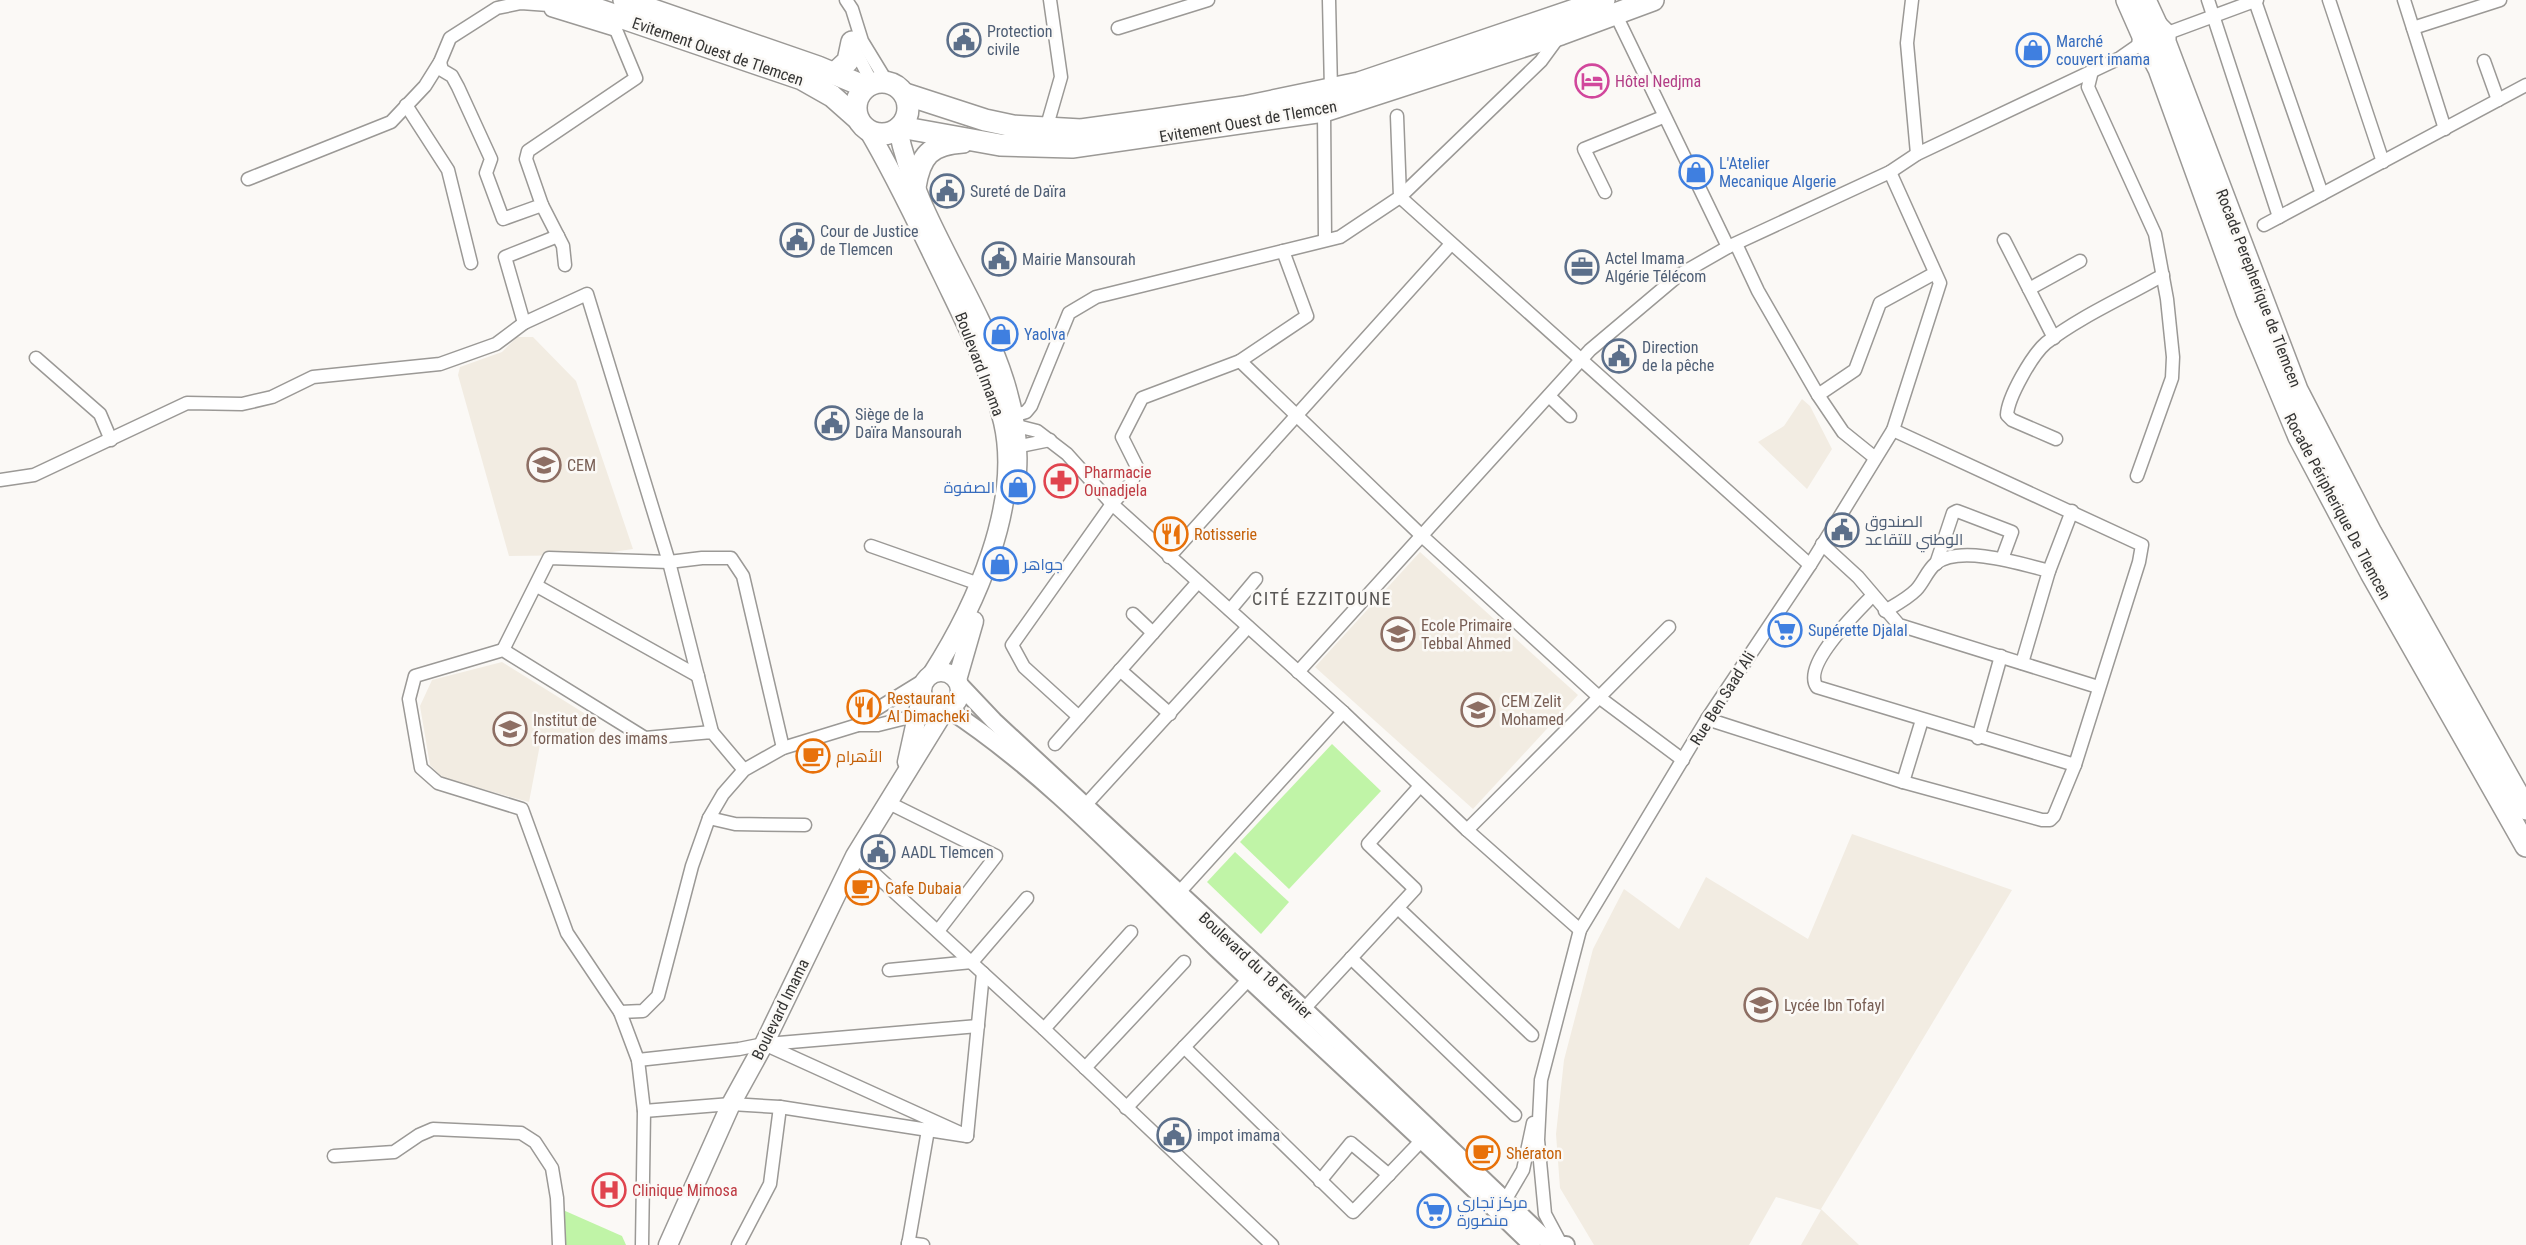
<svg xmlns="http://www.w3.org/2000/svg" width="2526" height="1245" font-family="'Roboto Condensed',Cairo,sans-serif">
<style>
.built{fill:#f2ece2}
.green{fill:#c0f4a7}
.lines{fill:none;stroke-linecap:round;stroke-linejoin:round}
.street-casing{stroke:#9b9996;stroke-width:15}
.secondary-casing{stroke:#9b9996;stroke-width:20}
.primary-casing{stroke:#9b9996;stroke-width:21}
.highway-casing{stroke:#9b9996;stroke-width:24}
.street{stroke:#fff;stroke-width:12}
.secondary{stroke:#fff;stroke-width:16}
.primary{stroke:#fff;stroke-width:18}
.highway{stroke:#fff;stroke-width:21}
.labels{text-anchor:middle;stroke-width:5;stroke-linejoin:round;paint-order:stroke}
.service-label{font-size:16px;fill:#4e5e75;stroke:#fbf9f6;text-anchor:start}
.shop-label{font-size:16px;fill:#366cbe;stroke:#fbf9f6;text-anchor:start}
.street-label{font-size:16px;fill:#343433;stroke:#fbf9f6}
.hotel-label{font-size:16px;fill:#b23c85;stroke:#fbf9f6;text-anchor:start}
.education-label{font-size:16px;fill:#785e54;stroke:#fbf9f6;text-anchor:start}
.health-label{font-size:16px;fill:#be3a42;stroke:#fbf9f6;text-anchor:start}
.food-label{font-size:16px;fill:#c56008;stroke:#fbf9f6;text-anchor:start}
.neighbourhood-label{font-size:18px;letter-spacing:1.5px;fill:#595755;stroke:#fbf9f6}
</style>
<rect width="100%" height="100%" fill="#fbf9f6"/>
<!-- built -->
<g class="built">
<path d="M517,337H533L576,381L633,549L592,555L509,556L458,375L460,367L502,352Z"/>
<path d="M1802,399L1810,406L1832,449L1807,489L1758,442L1784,426Z"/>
<path d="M1420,552L1578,695L1473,809L1315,667Z"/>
<path d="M502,662L600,723L587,743L542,734L529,802L443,778L430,765L420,706L432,680Z"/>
<path d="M1852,834L2012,890L1821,1209L1859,1245H1801L1821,1210L1776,1197L1749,1245H1594L1560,1188L1556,1134L1564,1060L1593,949L1624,889L1679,929L1706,877L1808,939Z"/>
</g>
<!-- green -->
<g class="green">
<path d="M1332,744L1381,791L1289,889L1240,842Z"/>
<path d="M1235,852L1289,902L1261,934L1207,882Z"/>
<path d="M563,1210L622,1236L626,1245H565Z"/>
</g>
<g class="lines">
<defs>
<g id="street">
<path d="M846,0L852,9L862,41L887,82"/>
<path d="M1329,0L1331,90"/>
<path d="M1912,0L1907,43L1917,154"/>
<path d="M2208,0L2279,217"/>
<path d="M2329,0L2383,162"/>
<path d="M2404,0L2445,129"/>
<path d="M2255,1L2322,194"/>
<path d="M551,10L616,30"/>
<path d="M1615,13L1728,247"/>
<path d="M1118,28L1208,0"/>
<path d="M2413,28L2500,0"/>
<path d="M2165,34L2257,0"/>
<path d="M1560,35L1541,61L1400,197L1810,565"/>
<path d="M853,46L872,83"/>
<path d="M2484,61L2498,100"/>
<path d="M440,62L442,70L452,76L458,87L491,159L486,173L503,219L542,205L526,159L528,151L636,78L614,25V16"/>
<path d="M2092,71L2088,87L2155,234L2167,299L2173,357L2172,378L2137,476"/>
<path d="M406,105L448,170L471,263"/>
<path d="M1324,111L1325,240"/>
<path d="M1046,129L1061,77L1050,0"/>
<path d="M248,179L391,122L425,86L440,62L450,38L497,8L521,3L576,7"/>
<path d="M1605,192L1584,149L1663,117"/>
<path d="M542,205L563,246L565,265"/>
<path d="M2264,225L2526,85"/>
<path d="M2004,240L2054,338"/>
<path d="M1736,244L1758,291L1818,395"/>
<path d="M2029,289L2080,261"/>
<path d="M524,323L505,257L558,236"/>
<path d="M36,358L100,414L111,440"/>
<path d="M1240,361L1307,316L1283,251"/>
<path d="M1549,396L1570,416"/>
<path d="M1013,416L1026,412L1031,406L1069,313L1096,297L1340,237L1400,197L1397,116"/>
<path d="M1009,424L1037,431L1067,454L1112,504L1343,712L1467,830L1580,930"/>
<path d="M2056,439L2012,420L2007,415C2008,397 2032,355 2046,343C2081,316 2125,297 2163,275"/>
<path d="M1010,448L1050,440"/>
<path d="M1874,457L1843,432L1818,395L1855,370L1880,303L1935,273"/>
<path d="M0,480L34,475L187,403L242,404L272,397L313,377L440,364L496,344L524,323L587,294L669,562L712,732"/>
<path d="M1822,544L1858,577L1899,625L2098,687"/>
<path d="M871,546L979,584"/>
<path d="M1169,557L1451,244"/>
<path d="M1936,564L1953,513L1957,511L2012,532L2002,559"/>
<path d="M537,586L698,676"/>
<path d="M1872,596C1858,611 1801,665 1817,687L2075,765"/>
<path d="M1230,610L1256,579"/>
<path d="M1885,611C1895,605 1907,599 1916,590C1923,583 1927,571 1935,564C1959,544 2022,564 2049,571"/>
<path d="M1133,614L1153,633"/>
<path d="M503,650L549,558L669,562L702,558H731L743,576L783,748"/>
<path d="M2022,663L2049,571L2072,511"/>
<path d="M1120,670L1170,714"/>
<path d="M1298,672L1590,350L1679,275L1728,247L1890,172L1917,154L2120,58L2143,42"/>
<path d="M1079,717L1024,667L1012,645L1112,504L1131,483L1138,469L1122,437L1142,398L1240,361L1422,536L1600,698L1683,760"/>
<path d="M1707,719L1903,782L2042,820H2050L2054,816L2075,765L2139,562L2142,545L1893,430"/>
<path d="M858,725L875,710L927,678"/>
<path d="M1978,738L2001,656"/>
<path d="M1055,744L1198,582"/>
<path d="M744,770L712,732L645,738L503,650L415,676L409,699L421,768L438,783L522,809L567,933L620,1012L643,1011L658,996L692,866L709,818L723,794L744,770L783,748L858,725H878L910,717L930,707"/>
<path d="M1903,782L1922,720"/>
<path d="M887,802L996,856L938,931"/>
<path d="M1081,810L1248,627"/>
<path d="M709,818L735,824L805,825"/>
<path d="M1467,830L1669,627"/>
<path d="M855,856L1044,1029L1272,1245"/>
<path d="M1174,898L1343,712"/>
<path d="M1398,908L1532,1035"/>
<path d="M1351,958L1515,1115"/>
<path d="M889,970L972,962L1027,898"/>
<path d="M1304,1009L1415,889L1368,844L1420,786"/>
<path d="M620,1012L638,1060L644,1111L642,1245"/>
<path d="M1044,1029L1131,932"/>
<path d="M767,1044L978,1026"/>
<path d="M1184,1047L1353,1212L1423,1139"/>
<path d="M638,1060L739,1049L764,1044L967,1136L780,1107L731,1104L644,1111"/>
<path d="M1085,1068L1184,962"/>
<path d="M1126,1108L1249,979"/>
<path d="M967,1136L983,973"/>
<path d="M334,1156L394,1152L419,1135L433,1129L521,1133L535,1142L552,1168L557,1198L559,1245"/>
<path d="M1320,1181L1351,1143L1389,1175"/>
<path d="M1506,1199L1523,1170L1533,1123"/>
<path d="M908,1243L923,1245"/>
<path d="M1561,1244L1545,1214L1538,1140L1541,1080L1580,930L1707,719L1810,565L1893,430L1940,283L1890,172"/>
<path d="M738,1245L770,1184L780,1107"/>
<path d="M908,1245L928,1130"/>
</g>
<g id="secondary">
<path d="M959,684L994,721L1304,1009L1552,1245H1566"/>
<path d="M948,709C1049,775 1132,867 1218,950C1322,1049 1429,1144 1532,1245"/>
</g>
<g id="primary">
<path d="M898,129C921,247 1025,348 1017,471"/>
<path d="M868,130C896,177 919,227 943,276C965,322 991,372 1003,422C1022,504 975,607 932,674"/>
<circle cx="941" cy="691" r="19"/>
<path d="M957,680L974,621"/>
<path d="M907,762L922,694"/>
<path d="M668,1245L731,1104L764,1044L855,856L945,710"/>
</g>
<g id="highway">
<path d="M570,0L802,79L832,96L858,119"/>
<path d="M624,0L818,67L866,87"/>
<path d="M2127,0L2142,34"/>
<path d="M2145,0L2157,26"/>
<path d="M2165,42L2160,48H2148L2143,42L2144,31L2150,26H2157L2165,34V42L2297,390L2371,533L2526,809"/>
<path d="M2148,48L2159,69L2247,312L2299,437L2371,573L2526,846"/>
<path d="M834,74L848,61L852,42"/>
<circle cx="882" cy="108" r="26"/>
<path d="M905,94L985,120L1013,126L1081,130L1154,120L1244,107L1359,83L1604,0"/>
<path d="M900,127L1000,145L1072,147L1324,111L1561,34L1653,0"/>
<path d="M915,187C920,156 930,144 963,142"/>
</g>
</defs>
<!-- street casing -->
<use href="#street" class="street-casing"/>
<!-- secondary casing -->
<use href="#secondary" class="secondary-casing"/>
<!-- primary casing -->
<use href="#primary" class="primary-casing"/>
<!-- highway casing -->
<use href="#highway" class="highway-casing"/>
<!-- street -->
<use href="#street" class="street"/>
<!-- secondary -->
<use href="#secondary" class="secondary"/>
<!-- primary -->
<use href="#primary" class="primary"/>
<!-- highway -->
<use href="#highway" class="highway"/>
</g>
<!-- icons -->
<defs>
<symbol id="civic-ring" viewBox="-11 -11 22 22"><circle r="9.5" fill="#fbf9f6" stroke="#5c6f8a" stroke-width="1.5"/><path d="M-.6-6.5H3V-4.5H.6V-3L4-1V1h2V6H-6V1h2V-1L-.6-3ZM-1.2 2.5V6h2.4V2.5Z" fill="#5c6f8a"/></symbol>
<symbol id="shop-ring" viewBox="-11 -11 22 22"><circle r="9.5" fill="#fbf9f6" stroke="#3f7fe0" stroke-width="1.5"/><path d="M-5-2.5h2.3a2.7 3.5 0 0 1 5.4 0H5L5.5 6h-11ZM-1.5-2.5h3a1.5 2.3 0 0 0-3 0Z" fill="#3f7fe0"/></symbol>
<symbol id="hotel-ring" viewBox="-11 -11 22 22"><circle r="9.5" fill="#fbf9f6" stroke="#d1479c" stroke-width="1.5"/><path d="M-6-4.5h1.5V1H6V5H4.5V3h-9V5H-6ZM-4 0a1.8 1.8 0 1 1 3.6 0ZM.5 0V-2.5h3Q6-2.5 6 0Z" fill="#d1479c"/></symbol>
<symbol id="office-ring" viewBox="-11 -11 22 22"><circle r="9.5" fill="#fbf9f6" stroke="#5c6f8a" stroke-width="1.5"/><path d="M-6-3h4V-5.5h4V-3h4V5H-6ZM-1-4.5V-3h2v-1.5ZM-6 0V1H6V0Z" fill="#5c6f8a"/></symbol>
<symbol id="school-ring" viewBox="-11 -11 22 22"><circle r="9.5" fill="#fbf9f6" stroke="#8d6e63" stroke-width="1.5"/><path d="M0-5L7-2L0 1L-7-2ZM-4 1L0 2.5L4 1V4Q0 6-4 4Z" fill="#8d6e63"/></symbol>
<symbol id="pharmacy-ring" viewBox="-11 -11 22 22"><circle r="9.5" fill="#fbf9f6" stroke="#e0444e" stroke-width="1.5"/><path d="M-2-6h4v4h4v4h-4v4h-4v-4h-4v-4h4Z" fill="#e0444e"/></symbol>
<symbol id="restaurant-ring" viewBox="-11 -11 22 22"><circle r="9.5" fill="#fbf9f6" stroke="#e8710a" stroke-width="1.5"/><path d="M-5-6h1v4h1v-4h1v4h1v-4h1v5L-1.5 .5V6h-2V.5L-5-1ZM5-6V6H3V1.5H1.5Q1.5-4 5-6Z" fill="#e8710a"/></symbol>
<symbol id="supermarket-ring" viewBox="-11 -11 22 22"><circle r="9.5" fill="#fbf9f6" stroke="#3f7fe0" stroke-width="1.5"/><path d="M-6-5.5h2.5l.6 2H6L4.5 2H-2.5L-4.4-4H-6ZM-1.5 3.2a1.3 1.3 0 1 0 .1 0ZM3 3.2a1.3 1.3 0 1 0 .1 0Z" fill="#3f7fe0"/></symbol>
<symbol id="university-ring" viewBox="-11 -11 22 22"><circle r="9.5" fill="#fbf9f6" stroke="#8d6e63" stroke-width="1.5"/><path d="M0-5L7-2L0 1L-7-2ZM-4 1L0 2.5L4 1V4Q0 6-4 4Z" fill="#8d6e63"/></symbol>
<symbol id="cafe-ring" viewBox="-11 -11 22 22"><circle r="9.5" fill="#fbf9f6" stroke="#e8710a" stroke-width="1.5"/><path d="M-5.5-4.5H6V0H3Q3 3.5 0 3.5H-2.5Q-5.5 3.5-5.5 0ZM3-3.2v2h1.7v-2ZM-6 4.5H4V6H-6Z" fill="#e8710a"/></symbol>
<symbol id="hospital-ring" viewBox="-11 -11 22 22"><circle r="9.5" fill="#fbf9f6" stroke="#e0444e" stroke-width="1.5"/><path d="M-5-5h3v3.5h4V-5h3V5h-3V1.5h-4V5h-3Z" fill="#e0444e"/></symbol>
</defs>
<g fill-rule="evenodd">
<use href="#civic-ring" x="945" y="21" width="38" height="38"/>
<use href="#shop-ring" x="2014" y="31" width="38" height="38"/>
<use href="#hotel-ring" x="1573" y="62" width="38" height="38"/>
<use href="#shop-ring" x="1677" y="153" width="38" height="38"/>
<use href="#civic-ring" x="928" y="172" width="38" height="38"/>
<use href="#civic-ring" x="778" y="221" width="38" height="38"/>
<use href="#civic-ring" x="980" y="240" width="38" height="38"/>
<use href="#office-ring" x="1563" y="248" width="38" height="38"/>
<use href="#shop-ring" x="982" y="315" width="38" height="38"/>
<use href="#civic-ring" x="1600" y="337" width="38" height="38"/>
<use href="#civic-ring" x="813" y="404" width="38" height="38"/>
<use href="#school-ring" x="525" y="446" width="38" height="38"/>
<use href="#pharmacy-ring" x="1042" y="462" width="38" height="38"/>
<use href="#shop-ring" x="999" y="468" width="38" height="38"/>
<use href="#civic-ring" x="1823" y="511" width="38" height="38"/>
<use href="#restaurant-ring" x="1152" y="515" width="38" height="38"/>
<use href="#shop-ring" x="981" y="545" width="38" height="38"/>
<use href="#supermarket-ring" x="1766" y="611" width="38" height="38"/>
<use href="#school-ring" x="1379" y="615" width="38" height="38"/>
<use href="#restaurant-ring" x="845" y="688" width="38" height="38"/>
<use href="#school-ring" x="1459" y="691" width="38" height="38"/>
<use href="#university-ring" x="491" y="710" width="38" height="38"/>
<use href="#cafe-ring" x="794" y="737" width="38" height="38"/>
<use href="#civic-ring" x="859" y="833" width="38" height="38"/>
<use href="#cafe-ring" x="843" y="869" width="38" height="38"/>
<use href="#school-ring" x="1742" y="986" width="38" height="38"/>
<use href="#civic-ring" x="1155" y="1116" width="38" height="38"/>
<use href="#cafe-ring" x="1464" y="1134" width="38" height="38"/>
<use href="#hospital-ring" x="590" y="1171" width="38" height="38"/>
<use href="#supermarket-ring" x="1415" y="1192" width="38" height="38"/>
</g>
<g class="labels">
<!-- service labels -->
<g class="service-label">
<text x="987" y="37">Protection<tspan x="987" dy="18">civile</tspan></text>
<text x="970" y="197">Sureté de Daïra</text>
<text x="820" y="237">Cour de Justice<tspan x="820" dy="18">de Tlemcen</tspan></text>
<text x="1605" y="264">Actel Imama<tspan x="1605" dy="18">Algérie Télécom</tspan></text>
<text x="1022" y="265">Mairie Mansourah</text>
<text x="1642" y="353">Direction<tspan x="1642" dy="18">de la pêche</tspan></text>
<text x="855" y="420">Siège de la<tspan x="855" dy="18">Daïra Mansourah</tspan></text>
<text x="1865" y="527">الصندوق<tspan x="1865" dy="18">الوطني للتقاعد</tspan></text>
<text x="901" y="858">AADL Tlemcen</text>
<text x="1197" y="1141">impot imama</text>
</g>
<!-- shop labels -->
<g class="shop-label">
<text x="2056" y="47">Marché<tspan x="2056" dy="18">couvert imama</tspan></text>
<text x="1719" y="169">L'Atelier<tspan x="1719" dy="18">Mecanique Algerie</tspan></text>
<text x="1024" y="340">Yaolva</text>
<text x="995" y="493" text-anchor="end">الصفوة</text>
<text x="1023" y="570">جواهر</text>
<text x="1808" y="636">Supérette Djalal</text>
<text x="1457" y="1208">مركز تجاري<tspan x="1457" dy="18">منصورة</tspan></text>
</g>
<!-- street labels -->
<g class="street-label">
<text transform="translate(718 51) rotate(19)" y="6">Evitement Ouest de Tlemcen</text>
<text transform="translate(1248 121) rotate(-10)" y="6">Evitement Ouest de Tlemcen</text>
<text transform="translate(2259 288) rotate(69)" y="6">Rocade Perepherique de Tlemcen</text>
<text transform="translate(980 364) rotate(69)" y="6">Boulevard Imama</text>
<text transform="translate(2338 506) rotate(62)" y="6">Rocade Péripherique De Tlemcen</text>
<text transform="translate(1722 698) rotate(-58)" y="6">Rue Ben Saad Ali</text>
<text transform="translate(1256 965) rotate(43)" y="6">Boulevard du 18 Février</text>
<text transform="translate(780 1009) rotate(-64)" y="6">Boulevard Imama</text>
</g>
<!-- hotel labels -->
<g class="hotel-label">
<text x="1615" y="87">Hôtel Nedjma</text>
</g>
<!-- education labels -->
<g class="education-label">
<text x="567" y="471">CEM</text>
<text x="1421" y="631">Ecole Primaire<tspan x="1421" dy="18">Tebbal Ahmed</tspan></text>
<text x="1501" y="707">CEM Zelit<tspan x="1501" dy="18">Mohamed</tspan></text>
<text x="533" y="726">Institut de<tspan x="533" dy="18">formation des imams</tspan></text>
<text x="1784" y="1011">Lycée Ibn Tofayl</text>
</g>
<!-- health labels -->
<g class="health-label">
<text x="1084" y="478">Pharmacie<tspan x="1084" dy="18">Ounadjela</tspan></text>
<text x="632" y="1196">Clinique Mimosa</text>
</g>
<!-- food labels -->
<g class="food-label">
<text x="1194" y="540">Rotisserie</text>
<text x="887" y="704">Restaurant<tspan x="887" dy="18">Al Dimacheki</tspan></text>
<text x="836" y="762">الأهرام</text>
<text x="885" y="894">Cafe Dubaia</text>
<text x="1506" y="1159">Shératon</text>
</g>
<!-- neighbourhood labels -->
<g class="neighbourhood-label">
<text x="1322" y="605">CITÉ EZZITOUNE</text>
</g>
</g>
</svg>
